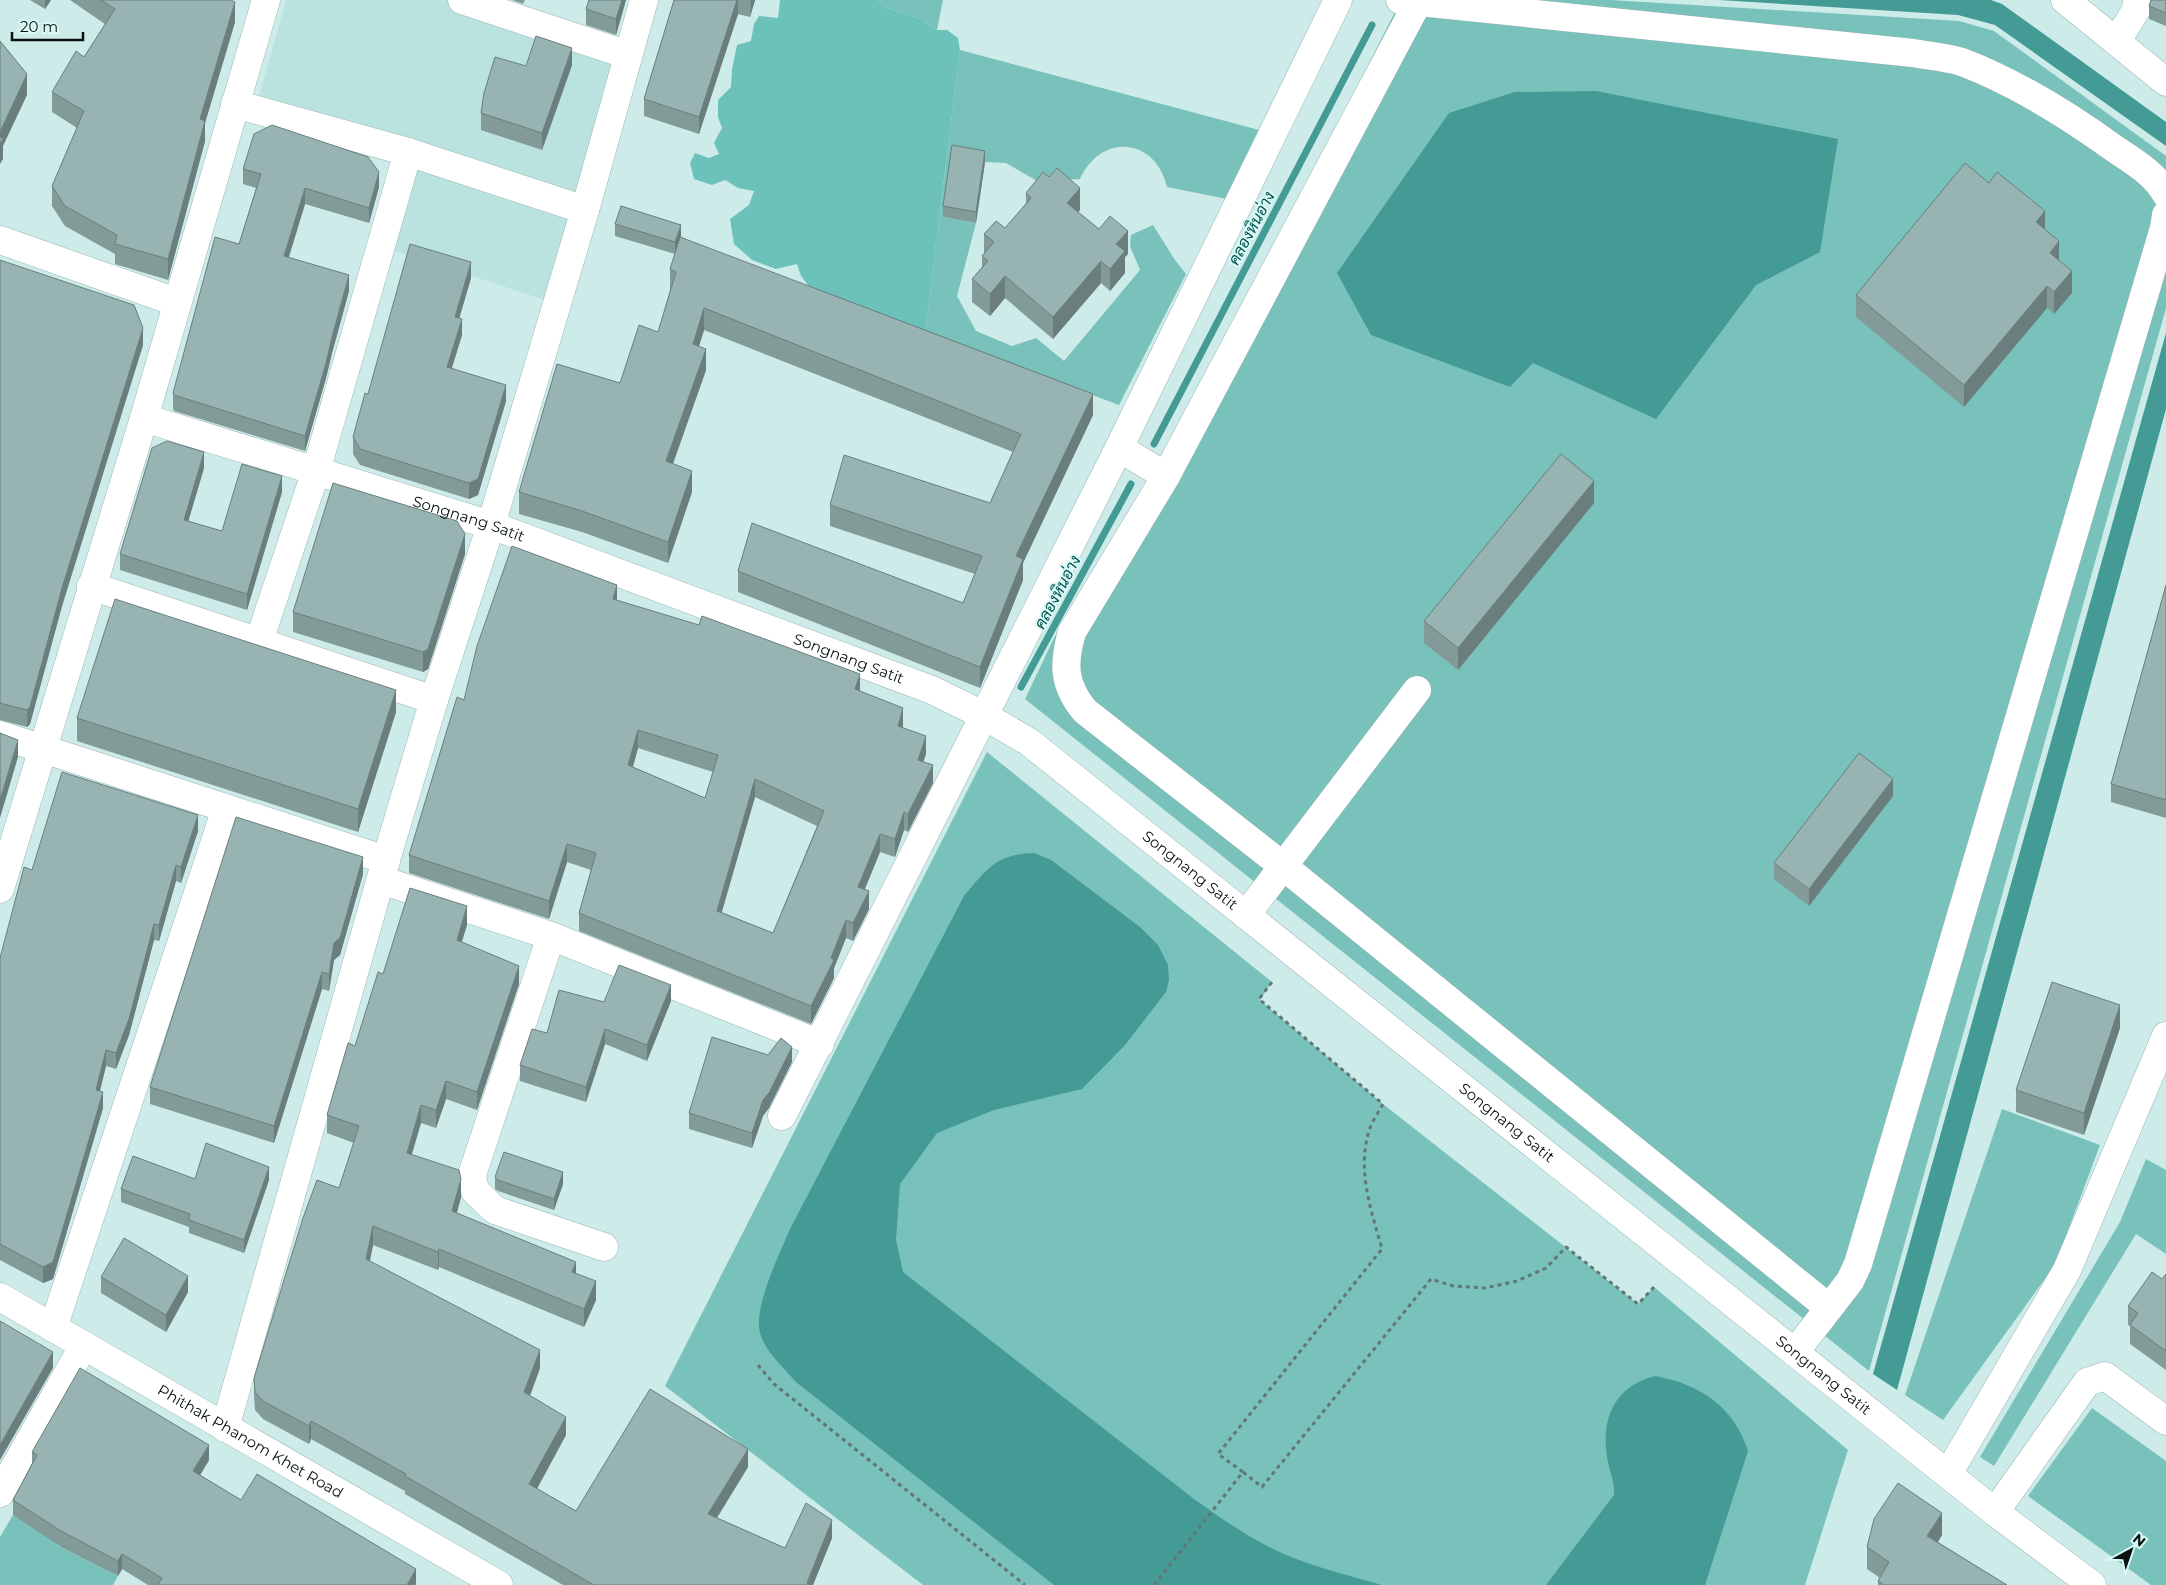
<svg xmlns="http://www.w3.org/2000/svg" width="2166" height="1585" font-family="Montserrat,Sarabun,sans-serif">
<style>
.built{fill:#bae2df}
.green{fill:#79c1bb}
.forest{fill:#6cc1bb}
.water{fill:#449a95}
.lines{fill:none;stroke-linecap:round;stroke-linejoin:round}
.stream{stroke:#449a95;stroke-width:7}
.minor-casing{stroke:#9ab7b5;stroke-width:29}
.major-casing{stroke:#9ab7b5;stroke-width:29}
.path{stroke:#627775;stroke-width:3;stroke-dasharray:4 4;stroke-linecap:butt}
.minor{stroke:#fff;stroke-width:28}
.major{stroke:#fff;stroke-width:28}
.wall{fill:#829b99;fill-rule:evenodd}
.shaded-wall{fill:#6a7e7d}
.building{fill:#97b4b2;stroke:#6a7e7d;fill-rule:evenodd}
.labels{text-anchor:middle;stroke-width:4;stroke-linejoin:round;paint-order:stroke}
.street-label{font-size:15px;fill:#071211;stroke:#daf9f6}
.water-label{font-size:16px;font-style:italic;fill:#045450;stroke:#daf9f6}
</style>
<rect width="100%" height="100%" fill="#cdece9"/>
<!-- built -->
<path class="built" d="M286,0H495L643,48L569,308L393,250L413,169L252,122Z"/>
<!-- green -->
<g class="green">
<path d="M878,0H943L937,30L921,19L884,7Z"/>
<path d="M1401,0H1610L1959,21L1994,31L2166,156V308L1869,1371L1025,699L1055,636L1183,430Z"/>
<path d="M960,50L1259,130L1227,199L1167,187C1155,137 1101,133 1080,179L1037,181L1006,163L985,162L943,217L976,223L957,296L976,331L1012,346L1036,338L1064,361L1140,270L1130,246L1131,235L1153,225L1175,260L1186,274L1119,405L925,333Z"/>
<path d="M987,752L1272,982L1260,1000L1383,1104L1638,1304L1654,1287L1848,1450L1805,1585H923L665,1386Z"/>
<path d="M2002,1109L2100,1145L2055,1265L1943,1420L1905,1395Z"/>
<path d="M2146,1159L2166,1170V1254L2136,1234L1994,1466L1980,1457L2120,1222Z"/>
<path d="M2092,1408L2166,1461V1585H2151L2028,1496Z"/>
<path d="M13,1515L58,1541L57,1545L118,1576L113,1585H0V1537Z"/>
</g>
<!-- forest -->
<path class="forest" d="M780,0H878L884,7L921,19L937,30H947L958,38L960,50L925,333L811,289L801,276L797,264L776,269L752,260L734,244L730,219L749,205L754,191L738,188L725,180L712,185L694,179L690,163L695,153L709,158L719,154L714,143L722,128L718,117V100L731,87L732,69L737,45L751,41L754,24L759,16L778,18Z"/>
<!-- water -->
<g class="water">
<path d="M1719,0H1991L2002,4L2166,122V146L1995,25L1958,15Z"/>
<path d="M1596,91L1838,139L1820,252L1756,285L1656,419L1533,363L1510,387L1371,335L1337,273L1449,113L1515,92Z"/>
<path d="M2166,333V409L1897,1390L1873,1374Z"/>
<path d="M1034,853L1051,860L1140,927L1158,945L1168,965L1169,980L1166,992L1125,1045L1082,1089L994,1110L937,1133L900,1184L896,1240L903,1272L1194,1499C1218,1516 1242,1533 1269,1547C1304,1565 1344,1574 1382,1585H1054L796,1382C784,1368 767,1353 761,1336C751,1310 780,1254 790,1229L964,896C987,869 996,854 1034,853Z"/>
<path d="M1655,1376C1700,1384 1734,1407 1748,1451L1705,1585H1546L1614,1495C1615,1481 1609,1470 1607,1457C1601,1418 1615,1386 1655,1376Z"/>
</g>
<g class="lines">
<!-- stream -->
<g class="stream">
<path d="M1154,444L1372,25"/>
<path d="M1021,687L1131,484"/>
</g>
<defs>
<g id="minor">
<path d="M462,0L628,55"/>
<path d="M1400,0L1913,53C1929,56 1947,57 1962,62C2017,83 2068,115 2115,149C2134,162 2154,173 2166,194"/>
<path d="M2065,0L2166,82"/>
<path d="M1418,2L1166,476L1072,632C1063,663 1063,685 1085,711L1283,866L1829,1308"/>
<path d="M2117,41L2136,10L2137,0"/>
<path d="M235,104L408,152L585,210"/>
<path d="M0,240L176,302"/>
<path id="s1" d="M144,418L491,525L932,690L983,715L1029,742L1995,1512L2092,1585"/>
<path d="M1119,448L1166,476"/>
<path d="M91,586L434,700"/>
<path d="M259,641L316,471L408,152"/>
<path d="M0,735L386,860"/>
<path d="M381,880L551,936L820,1044"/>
<path d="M0,889L144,418L266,0"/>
<path d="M1246,915L1417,690"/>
<path d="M551,936L472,1175L475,1191L495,1210L604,1247"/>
<path d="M782,1116L1119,448L1338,0"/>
<path d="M53,1328L226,809"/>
<path d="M1795,1352L1850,1281L1858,1264L2164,228L2166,215"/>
<path d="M225,1428L386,860L434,700L491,525L585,210L644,0"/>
<path d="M1948,1474L2067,1270L2166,1036"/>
<path d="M0,1493L84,1345"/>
<path d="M1995,1512L2087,1382L2105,1376L2166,1421"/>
</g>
<g id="major">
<path id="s2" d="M0,1297L499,1585"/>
</g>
</defs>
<!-- minor casing -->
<use href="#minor" class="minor-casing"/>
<!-- major casing -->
<use href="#major" class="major-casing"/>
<!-- path -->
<g class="path">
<path d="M758,1365L774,1384L1025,1585"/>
<path d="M1243,1472L1218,1454L1382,1249C1371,1210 1356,1169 1370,1128C1373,1120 1379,1111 1383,1104L1259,999L1272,982"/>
<path d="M1154,1585L1243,1472L1262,1487L1431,1279L1453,1286L1485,1288L1517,1281L1546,1268L1566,1247L1638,1304L1654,1287"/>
</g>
<!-- minor -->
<use href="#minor" class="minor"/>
<!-- major -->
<use href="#major" class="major"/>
</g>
<!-- wall -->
<g class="wall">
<path d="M30,0H51L45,9Z"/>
<path d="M70,0H231L235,22L205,123V141L168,280L115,264V254L65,226L52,206V186L77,128L52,112V92L84,57L105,24Z"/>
<path d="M512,0H525L523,4Z"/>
<path d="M589,0H626L616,35L586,25V9Z"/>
<path d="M674,0H755L750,17L738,14L699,134L644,116V99Z"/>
<path d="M2166,0V26L2149,19V6Z"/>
<path d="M572,65L542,150L481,130V113L526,66Z"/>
<path d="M985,162L976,223L943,217V206Z"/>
<path d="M243,169L379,187L369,223L305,204L289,257L349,291L332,353L326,378L305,451L174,411L173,408V393L239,244L256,188L243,184Z"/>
<path d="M1026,193L1080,210L1078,212L1128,254L1125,257V273L1110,291L1101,283L1053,339L1005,298L990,316L972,302V279L982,267V256L984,254V234L1005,228L1026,204Z"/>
<path d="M615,224L681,237L1093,415L1023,563V580L980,688L738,592V571L963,603L975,574L830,526V505L990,503L1013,452L704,330L699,346L706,370L673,464L692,492L668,563L582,532L519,514V492L620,383L658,332L670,291V269L675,254L615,236Z"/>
<path d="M2045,229L2059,260L2072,293L2054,314L2047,308L1964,407L1856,317V295Z"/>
<path d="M0,260L143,345L62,606L30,724L27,727L0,720Z"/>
<path d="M471,278L459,318L462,335L452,368L506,401L478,495L469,499L360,465L353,454V437L368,394Z"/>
<path d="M204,468L188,521L222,531L282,492L247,610L120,570V554Z"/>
<path d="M1594,503L1458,670L1424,643V621Z"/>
<path d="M465,554L428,669L423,672L293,632V612Z"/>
<path d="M2166,585V818L2111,802V784Z"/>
<path d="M617,601L860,691L903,726V728L926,754L923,762L933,783L908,832L904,830L895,857L880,852L865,889L869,909L853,941L846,938L834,968V978L811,1024L579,931V913L591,870L567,862L549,919L409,873V855L464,700ZM638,748L713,772L705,798L633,767ZM755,797L817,826L773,933L721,912Z"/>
<path d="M396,712L358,832L77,741V718Z"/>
<path d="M1893,796L1809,906L1774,879V863Z"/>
<path d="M198,831L181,883L176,881L159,941L154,940L129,1035L116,1069L106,1066L100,1091L103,1108L53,1279L43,1283L0,1260V958L32,870Z"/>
<path d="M363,874L340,955L334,960L329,991L322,989L274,1143L150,1104V1087Z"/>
<path d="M467,925L461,942L519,984L477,1110L446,1099L436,1128L421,1123L411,1154L461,1197L457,1213L576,1273L596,1300L584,1327L439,1267L438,1270L373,1245L370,1261L540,1368L530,1396L566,1435L537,1489L576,1511L748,1467L717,1518L785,1548L832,1538L813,1585H563L405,1494V1491L311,1439L309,1444L263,1419L255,1410L254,1396V1378L339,1188L354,1143L327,1133V1115L355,1046L383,974Z"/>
<path d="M671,1001L647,1061L605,1044L586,1102L520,1081V1065L547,1033L604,1002Z"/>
<path d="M2120,1028L2084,1135L2016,1112V1090Z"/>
<path d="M792,1062L769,1108L763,1116L752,1148L689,1129V1113Z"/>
<path d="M495,1177L563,1184L554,1210L498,1191L495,1189Z"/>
<path d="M269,1180L244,1253L189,1233V1227L121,1202V1189Z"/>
<path d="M2166,1274V1370L2130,1344V1326L2128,1325V1306L2162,1279Z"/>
<path d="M101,1277L188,1292L166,1332L101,1293Z"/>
<path d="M32,1452L209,1460L200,1475L241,1500L416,1584L415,1585H148L122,1569L118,1576L61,1547L13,1515V1500L32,1463Z"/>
<path d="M1942,1535L1938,1542L2007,1585H1878V1581L1880,1578L1867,1569V1547Z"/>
</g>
<!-- shaded-wall -->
<g class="shaded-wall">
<path d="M45,0H51L45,9Z"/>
<path d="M622,0H626L616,35V19Z"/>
<path d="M737,0H738V14L699,134V117Z"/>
<path d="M751,0H755L750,17Z"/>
<path d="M235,2V22L205,123V141L168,280V259L200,119Z"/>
<path d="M572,48V65L542,150V133Z"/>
<path d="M27,74V95L3,146V159L0,164V132Z"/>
<path d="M985,151V162L976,223V212Z"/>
<path d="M379,172V187L369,223V208Z"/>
<path d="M305,188V204L284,272V256Z"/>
<path d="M1080,188V210L1067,225V203Z"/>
<path d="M2045,211V233L2036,222Z"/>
<path d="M681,225V236L675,254V242Z"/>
<path d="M1128,231V254L1125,257V273L1110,291V269L1116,244Z"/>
<path d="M2059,241V264L2050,253Z"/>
<path d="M1101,261V283L1053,339V317Z"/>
<path d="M471,262V278L455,333V317Z"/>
<path d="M2072,271V293L2054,314V292Z"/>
<path d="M349,275V291L332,353L326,378L305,451V436L332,337Z"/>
<path d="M1005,276V298L990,316V294Z"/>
<path d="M2047,286V308L1964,407V385Z"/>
<path d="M704,308V330L693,365V344Z"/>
<path d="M462,319V335L447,383V367Z"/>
<path d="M143,328V345L62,606L30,724L27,727V710L62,588Z"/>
<path d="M706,349V370L666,483V461Z"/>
<path d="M506,385V401L478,495L469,499V483Z"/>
<path d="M1093,394V415L1023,563V580L980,688V667L1016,556Z"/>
<path d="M204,452V468L184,536V520Z"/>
<path d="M692,471V492L668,563V542Z"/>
<path d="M282,476V492L247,610V594Z"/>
<path d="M1594,481V503L1458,670V648Z"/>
<path d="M465,534V554L428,669L423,672V652Z"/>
<path d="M617,585V603L613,599Z"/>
<path d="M860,674V692L855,689Z"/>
<path d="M396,690V712L358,832V809Z"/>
<path d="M903,708V726L898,744V726Z"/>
<path d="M638,730V748L628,783V765Z"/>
<path d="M926,736V754L918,778V760Z"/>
<path d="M18,740V757L0,818V800Z"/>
<path d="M933,765V783L908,832V814Z"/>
<path d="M755,779V797L717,929V911Z"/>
<path d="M1893,779V796L1809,906V889Z"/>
<path d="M904,812V830L895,857V839Z"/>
<path d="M198,815V831L181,883V867Z"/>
<path d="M880,834V852L858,905V887Z"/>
<path d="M567,844V862L549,919V901Z"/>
<path d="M363,857V874L340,955L334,960L329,991V974L334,943Z"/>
<path d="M176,865V881L159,941V925Z"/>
<path d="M869,891V909L853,941V923Z"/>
<path d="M467,906V925L457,958V940Z"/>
<path d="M846,920V938L834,968V978L811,1024V1006L831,958Z"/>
<path d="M154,924V940L129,1035L116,1069V1053Z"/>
<path d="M519,966V984L477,1110V1092Z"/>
<path d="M322,972V989L274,1143V1126Z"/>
<path d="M671,985V1001L647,1061V1045Z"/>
<path d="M2120,1005V1028L2084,1135V1113Z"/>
<path d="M605,1029V1044L586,1102V1087Z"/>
<path d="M792,1047V1062L769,1108L763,1116L752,1148V1133L763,1100Z"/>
<path d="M106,1050V1066L96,1106V1090Z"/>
<path d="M446,1081V1099L436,1128V1110Z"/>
<path d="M103,1092V1108L53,1279L43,1283V1267Z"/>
<path d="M421,1105V1123L407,1171V1153Z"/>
<path d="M269,1167V1180L244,1253V1240Z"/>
<path d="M563,1172V1184L554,1210V1199Z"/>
<path d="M461,1179V1197L452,1229V1211Z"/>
<path d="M373,1226V1245L366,1277V1259Z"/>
<path d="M439,1249V1267L438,1270V1252Z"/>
<path d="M576,1262V1281L572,1272Z"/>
<path d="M188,1276V1292L166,1332V1315Z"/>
<path d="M596,1281V1300L584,1327V1309Z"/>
<path d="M540,1350V1368L524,1411V1392Z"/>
<path d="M53,1352V1368L0,1460V1445Z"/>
<path d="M566,1417V1435L529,1503V1484Z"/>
<path d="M311,1421V1439L309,1444V1426Z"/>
<path d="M209,1445V1460L193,1487V1471Z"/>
<path d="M748,1449V1467L708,1532V1514Z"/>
<path d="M1942,1513V1535L1927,1558V1536Z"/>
<path d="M832,1520V1538L813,1585H807V1583Z"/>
<path d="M122,1554V1569L118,1576V1561Z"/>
<path d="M416,1569V1584L415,1585H407Z"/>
</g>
<!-- building -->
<g class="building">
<path d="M101,0H231L235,2L200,119L205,121L168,259L115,244L117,235L65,206L52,186L84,111L52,92L76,51L84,57L115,9Z"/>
<path d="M589,0H622L616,19L586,9Z"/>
<path d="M674,0H737L699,117L644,99Z"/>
<path d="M2151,0H2166V13L2149,6Z"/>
<path d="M536,36L572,48L542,133L481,113L484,93L495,57L526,66Z"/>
<path d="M0,41L27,74L0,132Z"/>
<path d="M272,125L368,157L379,172L369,208L305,188L284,256L349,275L332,337L326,363L305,436L174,395L173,393L215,237L239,244L261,174L243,169L254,134Z"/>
<path d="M0,136L3,139L0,144Z"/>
<path d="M952,145L985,151L976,212L943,206Z"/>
<path d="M1965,163L1989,183L1997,172L2045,211L2036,222L2059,241L2050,253L2072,271L2054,292L2047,286L1964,385L1856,295Z"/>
<path d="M1057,168L1080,188L1067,203L1099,229L1110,216L1128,231L1116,244L1125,251L1110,269L1101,261L1053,317L1005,276L990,294L972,279L988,261L982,256L994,242L984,234L996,221L1005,228L1031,198L1026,193L1043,172L1049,177Z"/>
<path d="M621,206L681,225L675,242L615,224Z"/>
<path d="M680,237L1093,394L1016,556L1023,559L980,667L738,571L752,523L963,603L982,556L830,505L844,455L990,503L1021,434L704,308L693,344L706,349L666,461L692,471L668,542L582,511L519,492L557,364L620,383L639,325L658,332L676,272L670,269Z"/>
<path d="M410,244L471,262L455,317L462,319L447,367L506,385L478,479L469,483L360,449L353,437L365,393L368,394Z"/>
<path d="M0,260L134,305L143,328L62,588L30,707L27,710L0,703Z"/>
<path d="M167,441L204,452L184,520L222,531L242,464L282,476L247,594L120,554L152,448Z"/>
<path d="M1561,454L1594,481L1458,648L1424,621Z"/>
<path d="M333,483L457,521L465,534L428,649L423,652L293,612Z"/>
<path d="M512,546L617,585L613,599L699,625L702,616L860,674L855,689L903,708L898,726L926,736L918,760L933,765L908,814L904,812L895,839L880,834L858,887L869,891L853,923L846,920L831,958L834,960L811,1006L579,913L596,853L567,844L549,901L409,855L457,697L464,700L477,646ZM638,730L718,755L705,798L628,765ZM755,779L824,811L773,933L717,911Z"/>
<path d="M2166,585V800L2111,784Z"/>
<path d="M115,599L396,690L358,809L77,718Z"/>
<path d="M0,733L18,740L0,800Z"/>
<path d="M1859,753L1893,779L1809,889L1774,863Z"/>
<path d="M62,772L198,815L181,867L176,865L159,925L154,924L129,1019L116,1053L106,1050L96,1090L103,1092L53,1262L43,1267L0,1244V958L24,867L32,870Z"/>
<path d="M236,817L363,857L340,938L334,943L329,974L322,972L274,1126L150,1087Z"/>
<path d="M410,888L467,906L457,940L519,966L477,1092L446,1081L436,1110L421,1105L407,1153L459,1170L461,1179L452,1211L576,1262L572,1272L596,1281L584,1309L439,1249L438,1252L373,1226L366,1259L540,1350L524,1392L566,1417L529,1484L576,1511L650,1389L748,1449L708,1514L785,1548L806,1503L832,1520L807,1583L810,1585H594L405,1476L406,1474L311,1421L309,1426L263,1401L255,1392L254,1378L303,1218L317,1180L339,1188L359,1126L327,1115L348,1043L355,1046L378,972L383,974Z"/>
<path d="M619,965L671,985L647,1045L605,1029L586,1087L520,1065L532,1029L547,1033L559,990L604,1002Z"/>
<path d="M2052,982L2120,1005L2084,1113L2016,1090Z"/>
<path d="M712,1037L768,1055L781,1038L792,1047L769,1093L763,1100L752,1133L689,1113Z"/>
<path d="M206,1143L269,1167L244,1240L189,1220L190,1214L121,1189L133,1156L195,1179Z"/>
<path d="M504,1152L563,1172L554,1199L498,1180L495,1177Z"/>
<path d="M124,1238L188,1276L166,1315L101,1277Z"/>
<path d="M2152,1272L2162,1279L2166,1274V1351L2130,1325L2138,1313L2128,1306Z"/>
<path d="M0,1321L53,1352L0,1445Z"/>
<path d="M80,1368L209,1445L193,1471L241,1500L257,1474L416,1569L407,1585H158L162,1578L122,1554L118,1561L61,1531L13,1500L37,1455L32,1452Z"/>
<path d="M1898,1483L1942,1513L1927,1536L2007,1585H1884L1878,1581L1889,1562L1867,1547L1874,1519Z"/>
</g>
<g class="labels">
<!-- street labels -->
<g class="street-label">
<text dy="5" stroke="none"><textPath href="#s1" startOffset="340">Songnang Satit</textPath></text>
<text dy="5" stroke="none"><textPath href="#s1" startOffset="745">Songnang Satit</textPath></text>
<text dy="5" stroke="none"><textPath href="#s1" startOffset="1150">Songnang Satit</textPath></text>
<text dy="5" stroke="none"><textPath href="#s1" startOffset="1555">Songnang Satit</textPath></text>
<text dy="5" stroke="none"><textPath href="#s1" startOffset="1960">Songnang Satit</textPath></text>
<text dy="5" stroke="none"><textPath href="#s2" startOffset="289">Phithak Phanom Khet Road</textPath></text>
</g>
<!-- water labels -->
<g class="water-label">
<text transform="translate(1251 228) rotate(-62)" y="6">คลองหินอ่าง</text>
<text transform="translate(1057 592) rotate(-62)" y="6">คลองหินอ่าง</text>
</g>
</g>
<!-- north arrow -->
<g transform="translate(2131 1550) rotate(40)" stroke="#daf9f6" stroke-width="4" paint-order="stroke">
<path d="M0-4L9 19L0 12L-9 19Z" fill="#071211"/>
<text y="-8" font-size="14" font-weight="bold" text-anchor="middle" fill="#071211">N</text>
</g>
<!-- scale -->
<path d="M12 32v8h71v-8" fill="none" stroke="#071211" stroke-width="2.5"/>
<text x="20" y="32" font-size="15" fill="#071211" stroke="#daf9f6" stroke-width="4" paint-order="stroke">20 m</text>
</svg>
